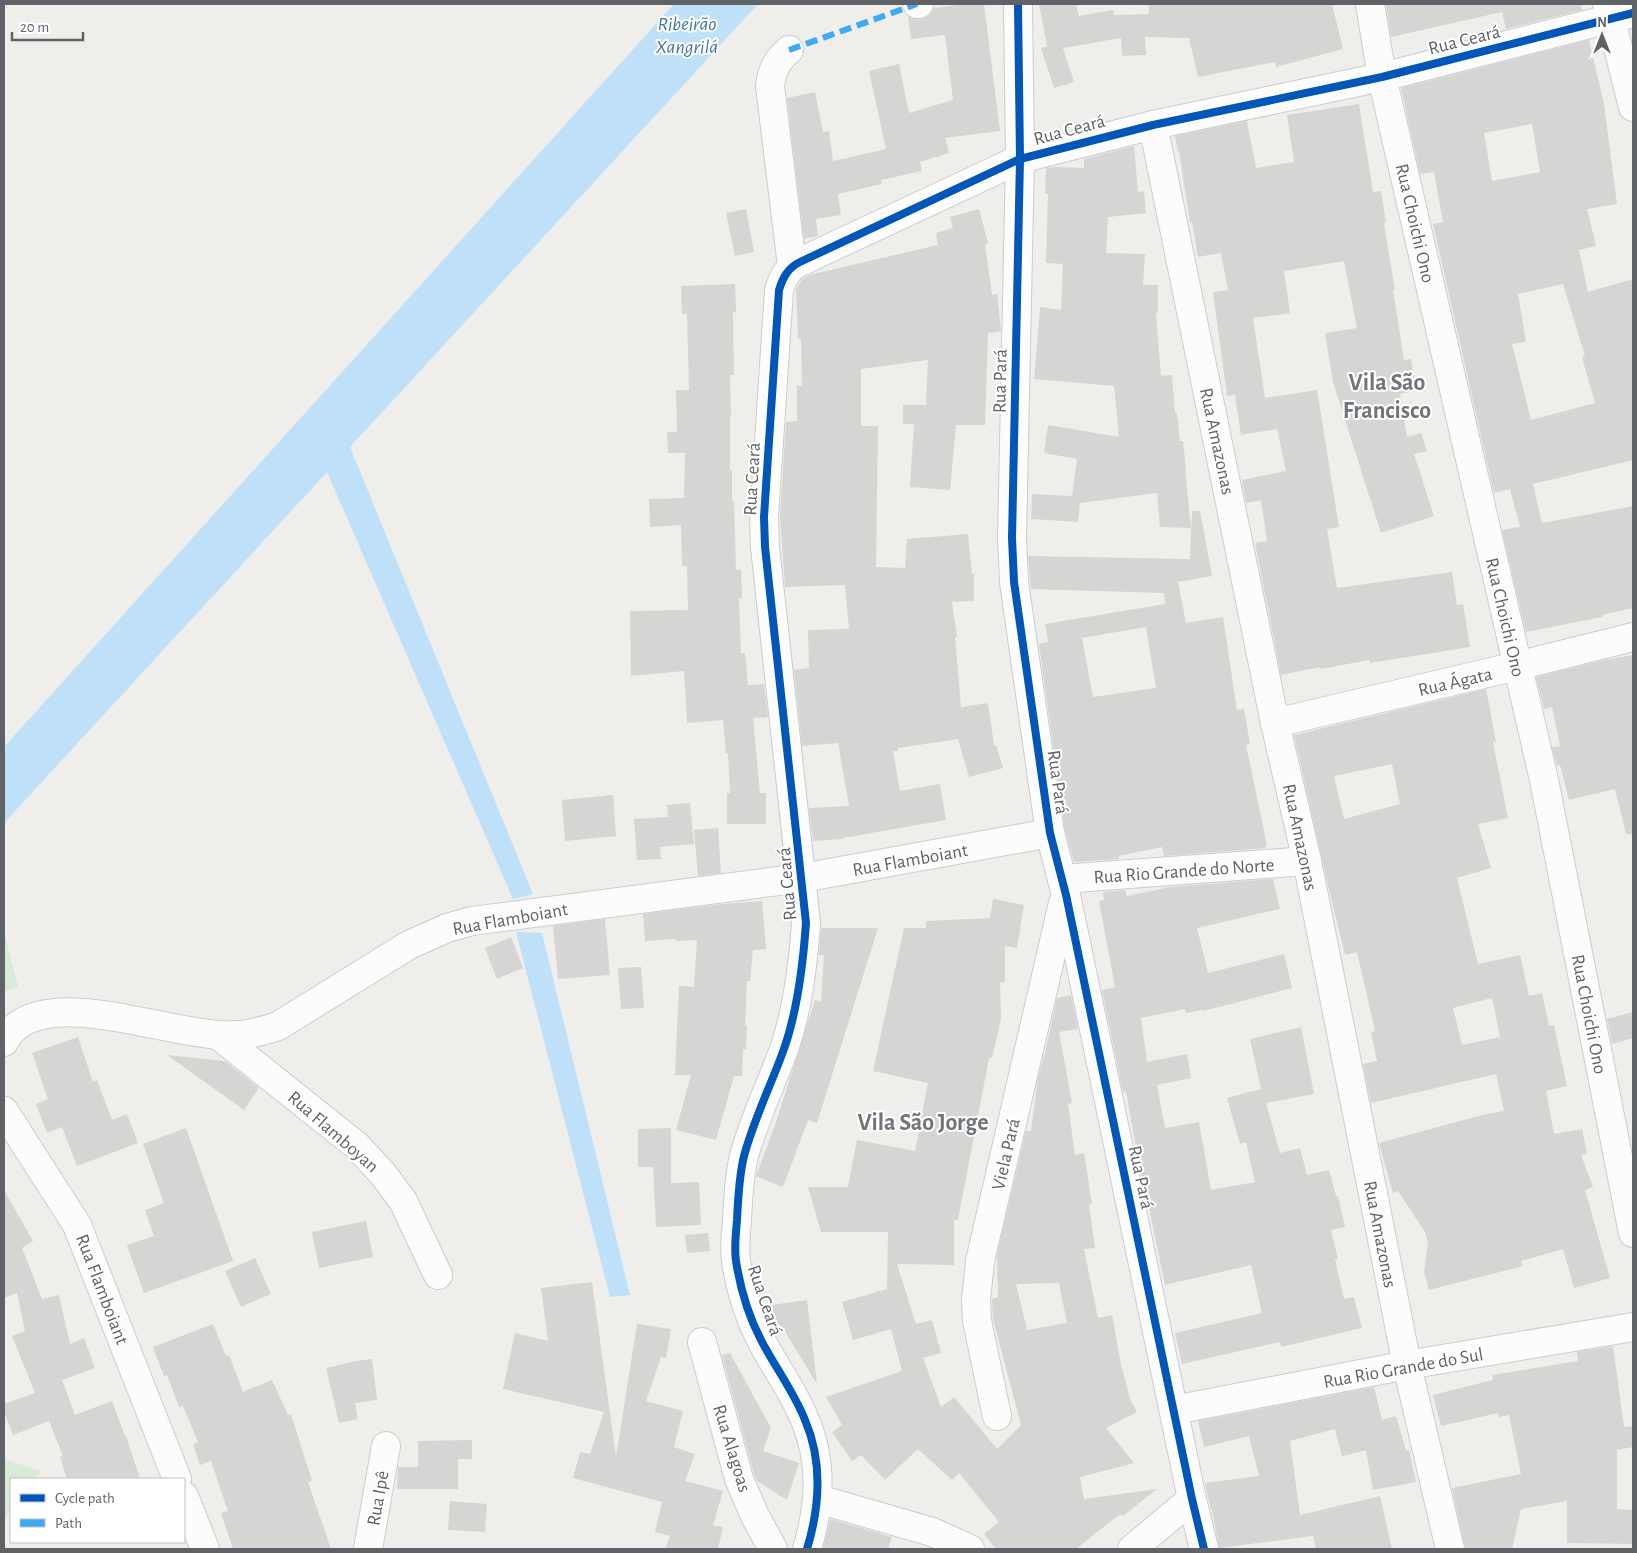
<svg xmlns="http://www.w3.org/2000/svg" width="1637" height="1553" font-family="'Alegreya Sans',sans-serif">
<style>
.green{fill:#d8ebd6}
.water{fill:#bfe0f9}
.building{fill:#d6d5d3;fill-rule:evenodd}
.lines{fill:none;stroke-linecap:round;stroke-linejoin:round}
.minor-casing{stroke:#cbcccc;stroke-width:30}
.minor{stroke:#fdfcfc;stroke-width:28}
.quiet{stroke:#3fa9f5;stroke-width:6;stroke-dasharray:12 6;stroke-linecap:butt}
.cycleway-casing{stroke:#fff;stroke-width:11}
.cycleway{stroke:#0057b8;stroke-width:8}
.labels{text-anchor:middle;stroke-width:4;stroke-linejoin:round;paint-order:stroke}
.street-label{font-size:19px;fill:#5f6368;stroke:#fff}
.water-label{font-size:20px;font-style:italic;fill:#4174aa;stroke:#fff}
.district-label{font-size:24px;font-weight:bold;fill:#70757a;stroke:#fff}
</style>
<rect width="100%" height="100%" fill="#efeeea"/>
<!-- green -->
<g class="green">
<path d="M4,932L18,987L4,991Z"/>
<path d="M4,1459L41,1471L35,1479H11V1510L4,1520Z"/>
</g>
<!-- water -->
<g class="water">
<path d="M674,4H758L350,447L533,894L513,899L327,472L4,823V747Z"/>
<path d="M516,932L542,933L630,1295L610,1297Z"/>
</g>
<!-- building -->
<g class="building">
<path d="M966,4H984L1000,131L945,138L949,153L920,162L922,171L881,180L882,184L838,194L841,215L816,219L818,236L804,239L787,98L815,92L823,132L829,131L833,161L886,149L869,71L899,64L909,113L953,100L945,35L911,39L908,16L919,20L927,17L932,12L934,8Z"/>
<path d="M1039,4H1076L1079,16L1113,10L1114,15L1149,14V4H1332L1343,49L1276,67L1275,62L1198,77L1189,38L1145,37L1146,55L1122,56L1121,38L1063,48L1074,82L1054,88L1041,48L1047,46Z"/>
<path d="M1386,4H1581L1582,10L1506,29L1502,12L1391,37Z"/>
<path d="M1589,40L1604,104L1617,204L1587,209L1596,246L1579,250L1588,292L1633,279V460L1533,484L1542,523L1633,506V608L1602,615V617L1526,632L1502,530L1520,527L1510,489L1494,493L1433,224L1443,222L1434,172L1420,174L1401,88ZM1532,124L1540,172L1492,181L1484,133ZM1563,284L1585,356L1582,357L1595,403L1531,420L1512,344L1526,342L1518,294Z"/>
<path d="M1359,104L1373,192L1381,191L1386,223H1384L1395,290H1393L1404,360L1411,359L1416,391L1400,394L1407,437L1421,433L1427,451L1414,454L1434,516L1381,533L1333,382L1325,333L1357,328L1344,261L1284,271L1290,313L1253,318L1265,398L1317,390L1339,527L1327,529L1337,588L1452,572L1457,605L1463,604L1470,647L1370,663L1369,660L1321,669L1320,667L1281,675L1255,543L1267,541L1261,500L1246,503L1242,480L1286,471L1277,429L1241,435L1235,395L1227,396L1213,292L1228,290L1221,253L1198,257L1192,222L1190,223L1179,151H1178L1175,136L1247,121L1256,168L1294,162L1287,115Z"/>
<path d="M1134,146L1138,192L1144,191L1146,213L1108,217L1106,253L1145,254L1143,285H1158V313H1156L1161,376L1172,375L1175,413H1177L1180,441H1183L1186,469H1185L1191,528L1160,527L1157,493L1080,503L1078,522L1031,519L1032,494L1072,496L1077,459L1044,453L1048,425L1119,437L1114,386L1034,379L1040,307L1061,310L1063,264L1046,263L1048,194H1045L1046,168L1054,167L1084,168V159Z"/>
<path d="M746,209L754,252L735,256L726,213Z"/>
<path d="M979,209L988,243L985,244L992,295L997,294L1001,331L988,333L985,425H956L950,490L910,487L914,424H903V405H926L928,360L861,369V426H878L876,567L905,568L907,539L968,534L972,574H974V601L952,602L957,637H955L961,707L988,703L994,745H996L1003,768L969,777L958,739L898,748V751H893L900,791L940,784L946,820L843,838V839L813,841L809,808L849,806L838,743L802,746L794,670L809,668L808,630L849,629L845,585L785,587L780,517L786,422L797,421V386H802L801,339H798L796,289L801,281L809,275L938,245L936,233L953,228L950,217Z"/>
<path d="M735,284L736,312H733L734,375H730L731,416H730V470H732V501H734L736,570H741L742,598H739L741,653H745L748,685L764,684L768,717L753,718L760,793H766V824H727V793H730L728,753H726L723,720L687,723L684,671L631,676L630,611L688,610L687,566H682L681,525L650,527L649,499L684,498L685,453H668L667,432H677L676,390H689L687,314H682L681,286Z"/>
<path d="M1192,511H1200L1212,576L1178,582L1186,623L1223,617L1237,710L1244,709L1250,744L1246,745L1267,845L1265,846L1266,848L1164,856L1162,847L1118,856L1119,859L1074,862L1065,830L1039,644L1048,642L1045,624L1165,604L1164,593L1031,589L1028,556L1190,559ZM1146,627L1156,688L1093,697L1082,638Z"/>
<path d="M1633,655V834H1626L1615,789L1569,800L1560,765L1557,766L1552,747L1560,746L1552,707L1544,709L1536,677L1605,660Z"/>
<path d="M1486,689L1496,742H1493L1508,818L1478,824L1491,868L1457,878L1478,964L1520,955L1529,996L1542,993L1549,1026L1554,1025L1567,1086L1546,1091L1554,1134L1582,1129L1587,1154L1581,1155L1593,1187L1585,1190L1610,1278L1574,1288L1563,1249L1521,1261L1523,1266L1429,1290L1424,1272L1428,1242L1425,1232L1398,1191L1393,1193L1379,1143L1482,1115L1504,1111L1496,1074L1371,1103L1363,1064L1377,1061L1371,1032L1375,1031L1357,952L1345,955L1330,894L1294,735ZM1392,764L1400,804L1344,819L1334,776ZM1492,998L1500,1037L1462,1045L1453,1008Z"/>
<path d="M613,795L616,836L565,841L562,800Z"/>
<path d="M690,803L694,844L660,847L661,859L637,860L634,819L668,817L667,805Z"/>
<path d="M718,828L721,873L698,876L694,830Z"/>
<path d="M1273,879L1280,909L1197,928L1208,973L1284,954L1292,988L1203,1011V1010L1186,1013L1185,1009L1141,1018L1147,1062L1187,1054L1191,1078L1157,1085L1165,1128L1199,1122L1211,1190L1255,1182L1246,1142L1240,1144L1227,1098L1261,1089L1250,1039L1301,1027L1314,1094L1266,1103L1280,1153L1300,1148L1307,1175L1329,1170L1336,1196H1338L1345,1227L1331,1230L1338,1259H1335L1344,1299L1354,1297L1362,1328L1281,1347L1280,1342L1182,1364L1175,1333L1262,1313L1251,1265L1165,1285L1146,1193H1144L1126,1091L1123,1092L1102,990L1115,987L1099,901L1104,900L1103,892L1125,890L1127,896L1170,887Z"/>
<path d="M993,899L1024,905L1017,948L1005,946V982H1000L1001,1019L992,1058H989L958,1220H954V1265L897,1264L916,1324L932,1320L941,1353L923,1358L941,1407L954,1397L997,1449L1021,1425L993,1319L992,1299L998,1297L997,1255L1026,1131H1031L1038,1078L1045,1053L1057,998L1071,995L1078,1029L1059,1032L1072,1103L1068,1104L1075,1155L1084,1153L1092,1204L1089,1205L1095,1248L1084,1249L1098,1318L1112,1315L1121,1364L1130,1399L1137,1412L1106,1428L1134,1463L1080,1477L1084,1499L1157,1489L1123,1516L1120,1514L1076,1549H996L984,1534L999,1522L959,1473L952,1480L918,1449L885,1480L861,1455L852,1461L832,1432L842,1425L826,1397L902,1371L891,1329L853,1340L842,1302L887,1289L888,1232H821L808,1187H848L857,1140L915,1151L928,1083L873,1071L904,928H926V921L990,918ZM1059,1283L1067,1323L1027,1330L1016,1284Z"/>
<path d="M762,901L766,949L753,950L750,981H747L745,1025H747L746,1049H743L742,1076H734L716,1140L676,1130L691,1075H675L679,986L694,987L697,940L676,941V939L645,941L643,914L723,904Z"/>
<path d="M605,919L610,975L558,979L553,926Z"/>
<path d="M821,928H878L817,1123L808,1120L783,1187L756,1176L775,1125L815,1000L821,1002L824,955H819Z"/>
<path d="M511,937L523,968L497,979L485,948Z"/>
<path d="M641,967L644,1008L621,1009L618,968Z"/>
<path d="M1633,1012V1038L1612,1044L1607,1019Z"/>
<path d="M78,1037L93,1082L97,1080L112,1120L127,1114L138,1143L77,1166L62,1127L47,1133L36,1104L48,1099L32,1053Z"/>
<path d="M167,1055L225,1061L259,1088L244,1110Z"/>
<path d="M186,1128L233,1261L144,1293L127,1245L154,1236L145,1210L164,1203L143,1144Z"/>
<path d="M671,1128V1183L699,1182L701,1225L656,1227L653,1167H638V1129Z"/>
<path d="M4,1190L33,1241L22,1248L42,1299L59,1295L70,1344L84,1338L95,1368L62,1380L75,1415L112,1401L125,1436H126L140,1479H67L60,1457L63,1456L49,1421L13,1435L4,1411V1404L35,1393L12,1336L25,1331L17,1293L4,1298Z"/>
<path d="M366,1221L373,1257L319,1268L312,1232Z"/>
<path d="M708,1233L710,1251L687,1253L685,1235Z"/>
<path d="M255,1258L271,1294L241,1307L225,1271Z"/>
<path d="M592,1282L616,1457L637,1324L671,1329L666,1358L661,1357L646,1401L683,1411L674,1447L695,1454L685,1481L723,1491L713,1525L723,1527L718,1549H665L670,1536L655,1532L662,1502L573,1478L580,1452L590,1454L604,1412L503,1389L515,1333L548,1341L541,1288Z"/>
<path d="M807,1300L817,1384L781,1325L772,1326L763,1306Z"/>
<path d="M213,1324L226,1356L229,1355L243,1392L272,1380L288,1415L291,1414L312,1481L308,1482L331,1549H233L221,1513L228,1511L211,1461L200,1465L193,1444L198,1442L183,1406L179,1407L167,1375L164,1376L153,1347Z"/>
<path d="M1613,1346L1624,1427L1633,1426V1447L1617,1450V1509L1633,1510V1544L1567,1543V1501L1521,1509L1512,1549H1465L1452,1488L1521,1474L1509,1415L1499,1417L1498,1413L1441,1426L1433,1395L1493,1380L1492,1375L1578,1361L1577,1352Z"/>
<path d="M730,1353L771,1428L763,1451L799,1463L787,1500L757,1481L754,1474L722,1355Z"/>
<path d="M372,1359L377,1400L355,1403L358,1419L339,1423L326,1368L356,1361Z"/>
<path d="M1374,1387L1382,1420L1396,1416L1406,1450H1409L1416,1482L1373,1490L1366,1450L1342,1456L1335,1429L1290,1441L1300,1515L1380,1496L1392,1549H1316L1313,1536L1219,1548L1212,1510H1211L1205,1483L1259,1476L1249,1436L1204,1447L1198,1421Z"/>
<path d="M472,1440V1459H458V1489H397L398,1467H418V1441Z"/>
<path d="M450,1501L487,1504L485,1532L448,1530Z"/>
<path d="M830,1519L892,1537L888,1549H823Z"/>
</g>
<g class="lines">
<defs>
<g id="minor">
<path d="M917,4H919"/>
<path d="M1018,4L1020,159L1012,538L1014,582L1050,833L1066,895L1192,1499L1204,1549"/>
<path d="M1370,4L1382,77L1544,780L1633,1233"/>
<path d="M1607,4L1633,107"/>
<path d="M789,50C777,60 772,70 770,86L792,266"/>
<path d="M1153,125L1275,723L1307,861L1407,1365L1450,1549"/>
<path d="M1275,723L1517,666L1633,637"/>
<path d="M1062,879L1307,861"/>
<path d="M218,1035L357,1146L383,1174L403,1201L438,1275"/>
<path d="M4,1042C26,994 114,1017 153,1024C174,1028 196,1033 218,1035C239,1037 258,1033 278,1026L409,945L447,928L472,921L802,878L1050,833"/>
<path d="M4,1111L77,1225L177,1479"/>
<path d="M702,1342L739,1479L755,1516L773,1549"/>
<path d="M1174,1410L1407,1365L1633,1327"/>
<path d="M997,1416L977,1321L976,1300L980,1261L1063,903"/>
<path d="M184,1496L205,1549"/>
<path d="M818,1499L932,1532L970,1549"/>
<path d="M368,1549L386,1446"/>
<path d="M807,1549C820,1506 823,1462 805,1420C794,1392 775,1367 761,1340C749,1317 740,1287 736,1261C734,1248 736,1233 737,1220C738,1199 739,1176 744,1156C754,1119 771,1085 784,1049C798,1009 803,965 806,923L765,547L764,517L779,290C783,277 788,268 800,262L1020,159L1153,125L1382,77L1633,13"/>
<path d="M1132,1549L1192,1499"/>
</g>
</defs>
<!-- minor casing -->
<use href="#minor" class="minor-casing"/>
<!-- minor -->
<use href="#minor" class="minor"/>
<!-- quiet -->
<path class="quiet" d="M789,50L917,4"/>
<defs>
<g id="cycleway">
<path d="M1018,4L1020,159L1012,538L1014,582L1050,833L1066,895L1192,1499L1204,1549"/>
<path d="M807,1549C820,1506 823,1462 805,1420C794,1392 775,1367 761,1340C749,1317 740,1287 736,1261C734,1248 736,1233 737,1220C738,1199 739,1176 744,1156C754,1119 771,1085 784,1049C798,1009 803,965 806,923L765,547L764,517L779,290C783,277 788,268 800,262L1020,159L1153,125L1382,77L1633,13"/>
</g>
</defs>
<!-- cycleway casing -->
<use href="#cycleway" class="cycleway-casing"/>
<!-- cycleway -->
<use href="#cycleway" class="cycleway"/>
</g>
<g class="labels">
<!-- street labels -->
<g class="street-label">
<text transform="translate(1464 39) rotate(-14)" y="7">Rua Ceará</text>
<text transform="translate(1069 129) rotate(-15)" y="7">Rua Ceará</text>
<text transform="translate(1416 223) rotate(77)" y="7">Rua Choichi Ono</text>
<text transform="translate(999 381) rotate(-89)" y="7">Rua Pará</text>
<text transform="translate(1218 441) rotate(78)" y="7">Rua Amazonas</text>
<text transform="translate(751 479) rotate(-87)" y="7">Rua Ceará</text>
<text transform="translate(1506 617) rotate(77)" y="7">Rua Choichi Ono</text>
<text transform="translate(1455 681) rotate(-13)" y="7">Rua Ágata</text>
<text transform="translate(1059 782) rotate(82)" y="7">Rua Pará</text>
<text transform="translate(1301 837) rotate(78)" y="7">Rua Amazonas</text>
<text transform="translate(910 859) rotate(-10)" y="7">Rua Flamboiant</text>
<text transform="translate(1184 870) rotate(-4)" y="7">Rua Rio Grande do Norte</text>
<text transform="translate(786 884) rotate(-95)" y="7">Rua Ceará</text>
<text transform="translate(510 918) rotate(-10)" y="7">Rua Flamboiant</text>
<text transform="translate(1590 1014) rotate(79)" y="7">Rua Choichi Ono</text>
<text transform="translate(334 1131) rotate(41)" y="7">Rua Flamboyan</text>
<text transform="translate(1005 1154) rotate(-77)" y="7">Viela Pará</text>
<text transform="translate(1142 1177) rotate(78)" y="7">Rua Pará</text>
<text transform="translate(1381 1234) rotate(79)" y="7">Rua Amazonas</text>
<text transform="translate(103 1289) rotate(69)" y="7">Rua Flamboiant</text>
<text transform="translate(766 1300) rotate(71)" y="7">Rua Ceará</text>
<text transform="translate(1403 1367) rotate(-10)" y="7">Rua Rio Grande do Sul</text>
<text transform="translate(733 1448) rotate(73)" y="7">Rua Alagoas</text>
<text transform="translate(377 1498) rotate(-80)" y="7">Rua Ipê</text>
</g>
<!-- water labels -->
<g class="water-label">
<text x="687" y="30">Ribeirão<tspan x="687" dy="23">Xangrilá</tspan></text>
</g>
<!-- district labels -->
<g class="district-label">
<text x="1387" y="390">Vila São<tspan x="1387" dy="28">Francisco</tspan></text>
<text x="923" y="1130">Vila São Jorge</text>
</g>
</g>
<!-- border -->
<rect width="1637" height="1553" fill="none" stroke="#5f6368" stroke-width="10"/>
<!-- legend -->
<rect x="10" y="1478" width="175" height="65" fill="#ffffff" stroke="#bfc1c3"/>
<rect x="20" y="1494" width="25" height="8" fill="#0057b8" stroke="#bfc1c3"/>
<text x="55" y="1503" font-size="15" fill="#5f6368">Cycle path</text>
<rect x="20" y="1519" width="25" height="8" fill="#3fa9f5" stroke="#bfc1c3"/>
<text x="55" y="1528" font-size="15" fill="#5f6368">Path</text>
<!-- north arrow -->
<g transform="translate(1602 35)" stroke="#ffffff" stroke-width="4" paint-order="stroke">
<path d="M0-4L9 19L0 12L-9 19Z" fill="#5f6368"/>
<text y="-8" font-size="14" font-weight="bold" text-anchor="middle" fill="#5f6368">N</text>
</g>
<!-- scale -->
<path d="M12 32v8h71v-8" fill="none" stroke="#5f6368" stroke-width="2.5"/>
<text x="20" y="32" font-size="15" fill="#5f6368" stroke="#ffffff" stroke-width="4" paint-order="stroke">20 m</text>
</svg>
